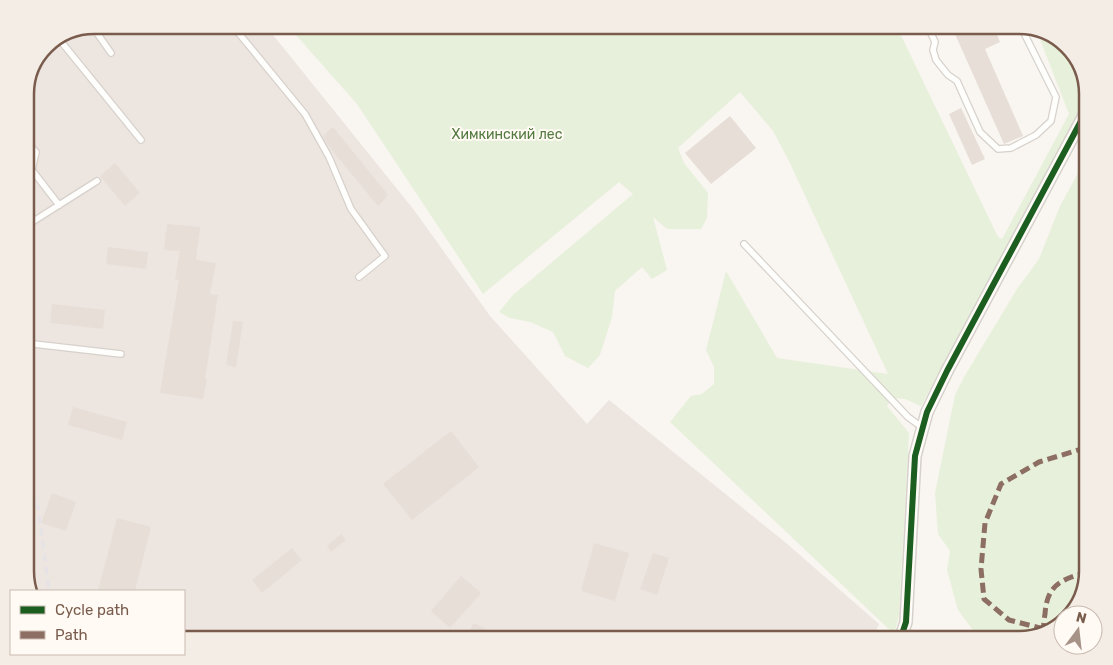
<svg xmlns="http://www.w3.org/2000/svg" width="1113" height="665" font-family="Rubik,sans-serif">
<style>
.industrial{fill:#ede5e0}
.green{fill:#e7f0db}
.building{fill:#e6ded7}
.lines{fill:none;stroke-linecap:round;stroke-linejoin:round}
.service-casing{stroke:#d7d1cb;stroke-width:8}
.minor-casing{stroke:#d7d1cb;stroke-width:14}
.service{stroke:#fefefd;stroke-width:5.5}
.minor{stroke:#fefefd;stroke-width:11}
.rail{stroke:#e6e3e7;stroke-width:3;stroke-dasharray:8 5;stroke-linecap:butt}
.quiet{stroke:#8d6e63;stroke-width:5;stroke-dasharray:10 5;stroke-linecap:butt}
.cycleway-casing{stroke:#fffaf3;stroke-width:9}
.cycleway{stroke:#1b5e20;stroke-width:6}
.labels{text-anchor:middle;stroke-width:4;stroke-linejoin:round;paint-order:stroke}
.park-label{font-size:14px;fill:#537a41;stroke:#fffaf3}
.rim{fill:none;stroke:#7a5c4d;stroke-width:2.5}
</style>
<rect width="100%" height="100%" fill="#f9f5f0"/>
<!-- industrial -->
<path class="industrial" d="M94,25H265L414,210L490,316L587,424L609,400L786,543L879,624L872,640H184V591H30L25,576V89L45,45Z"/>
<!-- green -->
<g class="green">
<path d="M287,25H896L998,237L1002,239L1069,114L1036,29L1054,34L1078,58L1082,99L1076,121L921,406L905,399L892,398L887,406L909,433L899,615L894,634L670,422L691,396L702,394L714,384V367L706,350L726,271L777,358L888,374L788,159L773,131L740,92L678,148L684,163L708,193L707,218L701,229H667L653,217L667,270L652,279L642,267L615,291L612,317L600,355L588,368L565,356L553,332L530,322L510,318L499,312L513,295L633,194L619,182L483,294L357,104Z"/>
<path d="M1088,155V572L1079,606L1070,615H1063V622L1053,631L1020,640H980L958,610L947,570L950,551L938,534L935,493L955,395L964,377L1017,289L1039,259L1060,206Z"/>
</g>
<!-- building -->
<g class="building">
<path d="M951,25H975L977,29L986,25H993L1000,42L985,49L1023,136L1004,144Z"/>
<path d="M961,108L985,159L972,165L949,114Z"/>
<path d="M730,116L756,148L711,184L685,153Z"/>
<path d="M333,127L388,195L378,206L327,144L323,136Z"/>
<path d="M115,163L140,193L125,206L100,176Z"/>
<path d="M167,224L200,227L196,260L216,263L210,294L218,295L205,379H207L203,399L160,393L179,280L175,279L180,251L164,250Z"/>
<path d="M108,247L148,252L146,269L106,264Z"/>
<path d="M52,304L105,310L103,329L50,323Z"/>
<path d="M233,321L243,322L236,367L226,365Z"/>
<path d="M73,407L127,422L122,440L68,425Z"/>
<path d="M451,431L479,467L412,520L383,484Z"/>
<path d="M52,493L76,502L66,531L41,523Z"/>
<path d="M117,518L151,527L135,591H98Z"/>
<path d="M341,534L346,540L331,552L327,546Z"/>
<path d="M594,543L629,553L615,601L581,591Z"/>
<path d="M292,548L302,560L262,593L252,580Z"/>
<path d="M653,553L669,558L657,595L640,589Z"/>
<path d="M461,576L481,593L450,628L431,611Z"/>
<path d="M474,623L504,640H481L468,633Z"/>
</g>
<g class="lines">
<defs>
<g id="service">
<path d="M232,25L305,114L329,157L351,209L385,256L359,277"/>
<path d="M927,25L935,42L933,50L936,60L948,75L957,81L980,132L998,149L1011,148L1036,135L1051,121L1056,97L1020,25"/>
<path d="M92,26L111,53"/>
<path d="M59,39L141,140"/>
<path d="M25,140L36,152L32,170L59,205"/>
<path d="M744,244L908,417L923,428"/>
<path d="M25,248L29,224L97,181"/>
<path d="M25,343L121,354"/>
<path d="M29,588L31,591"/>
</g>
<path id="minor" d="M900,640L906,622L915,456L927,412L947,371L1088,108"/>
</defs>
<!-- service casing -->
<use href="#service" class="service-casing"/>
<!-- minor casing -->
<use href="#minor" class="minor-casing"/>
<!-- service -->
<use href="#service" class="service"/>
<!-- minor -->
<use href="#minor" class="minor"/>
<!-- rail -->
<path class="rail" d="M25,479L38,507L49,591"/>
<!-- quiet -->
<g class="quiet">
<path d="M1044,629L1009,620L984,599L981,569L985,523L1001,484L1039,462L1088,447"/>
<path d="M1044,633C1043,627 1044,620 1045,614C1047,584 1062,579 1088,572"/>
</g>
<defs>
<path id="cycleway" d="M900,640L906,622L915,456L927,412L947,371L1088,108"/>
</defs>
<!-- cycleway casing -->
<use href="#cycleway" class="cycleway-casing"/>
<!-- cycleway -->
<use href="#cycleway" class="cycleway"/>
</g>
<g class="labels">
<!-- park labels -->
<g class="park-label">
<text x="507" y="139">Химкинский лес</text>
</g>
</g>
<!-- crop -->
<path d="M0 0H1113V665H0ZM94 34H1019A60 60 0 0 1 1079 94V571A60 60 0 0 1 1019 631H94A60 60 0 0 1 34 571V94A60 60 0 0 1 94 34Z" fill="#f4ede6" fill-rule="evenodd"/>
<path class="rim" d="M94 34H1019A60 60 0 0 1 1079 94V571A60 60 0 0 1 1019 631H94A60 60 0 0 1 34 571V94A60 60 0 0 1 94 34Z"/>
<!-- legend -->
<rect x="10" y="590" width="175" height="65" fill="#fffaf3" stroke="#cabbb1"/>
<rect x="20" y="606" width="25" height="8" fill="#1b5e20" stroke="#cabbb1"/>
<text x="55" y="615" font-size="15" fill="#7a5c4d">Cycle path</text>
<rect x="20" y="631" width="25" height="8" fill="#8d6e63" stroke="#cabbb1"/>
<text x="55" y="640" font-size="15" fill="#7a5c4d">Path</text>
<!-- north arrow -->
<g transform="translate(1078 630) rotate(15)"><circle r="24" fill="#fffaf3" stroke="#cabbb1"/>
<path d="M0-4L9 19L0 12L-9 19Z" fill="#a69286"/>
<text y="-8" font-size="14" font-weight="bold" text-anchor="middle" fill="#7a5c4d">N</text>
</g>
</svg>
